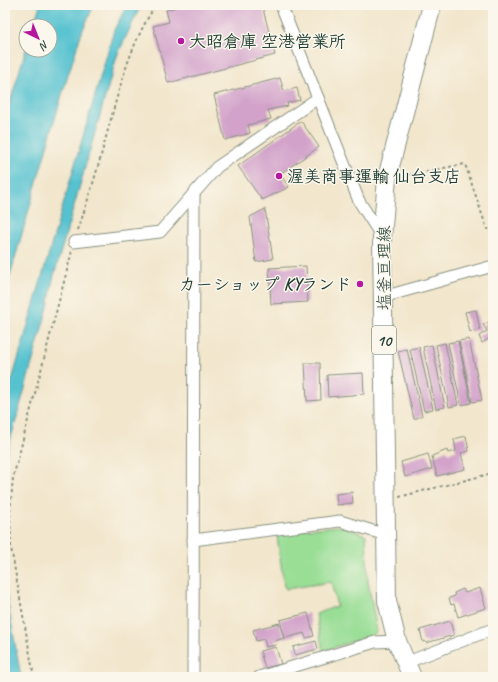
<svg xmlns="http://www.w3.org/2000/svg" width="498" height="682" font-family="Caveat,'Klee One',sans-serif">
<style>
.green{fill:#9ade96;stroke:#5c8e65}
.water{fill:#56c2d0;stroke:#3a8082}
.building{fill:#d2a2ca}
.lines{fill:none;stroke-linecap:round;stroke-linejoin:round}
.street-casing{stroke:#889280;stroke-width:13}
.primary-casing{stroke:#889280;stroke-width:20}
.path{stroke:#889280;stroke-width:2;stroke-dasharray:3 3;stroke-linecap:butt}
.street{stroke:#fff;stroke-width:11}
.primary{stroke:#fff;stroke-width:18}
.poi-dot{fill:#b5179e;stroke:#fbf7ec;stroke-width:1.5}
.labels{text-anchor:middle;stroke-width:3;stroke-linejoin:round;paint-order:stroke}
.shield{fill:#fbf7ec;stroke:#61756b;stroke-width:1}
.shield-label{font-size:16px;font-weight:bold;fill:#1f3d34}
.poi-label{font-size:17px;font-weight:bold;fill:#1f3d34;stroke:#fbf7ec;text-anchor:start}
.street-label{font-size:17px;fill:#1f3d34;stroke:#fbf7ec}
</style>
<rect width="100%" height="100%" fill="#fbf7ec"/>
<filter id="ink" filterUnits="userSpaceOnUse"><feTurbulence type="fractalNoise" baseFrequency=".025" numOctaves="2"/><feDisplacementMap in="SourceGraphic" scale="8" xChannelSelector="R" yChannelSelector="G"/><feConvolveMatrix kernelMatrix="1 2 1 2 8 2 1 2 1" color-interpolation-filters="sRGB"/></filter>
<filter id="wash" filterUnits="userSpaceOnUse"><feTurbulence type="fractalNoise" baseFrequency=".012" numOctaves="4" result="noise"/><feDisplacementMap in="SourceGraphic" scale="16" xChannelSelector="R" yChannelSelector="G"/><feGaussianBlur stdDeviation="0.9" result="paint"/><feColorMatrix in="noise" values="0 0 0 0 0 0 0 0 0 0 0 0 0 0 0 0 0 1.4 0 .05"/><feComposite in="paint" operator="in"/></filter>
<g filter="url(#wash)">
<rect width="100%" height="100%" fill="#f2e6cc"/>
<!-- green -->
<path class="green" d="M341,526L366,535L368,582L377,631L373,635L323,651L316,614L337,606L331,582L286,589L284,586L277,536L283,531Z"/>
<!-- water -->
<g class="water">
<path d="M40,5H94L81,34L61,98L5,293V119L26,49L50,50V26H33Z"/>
<path d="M127,5H141L117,56L53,279L48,307L5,459V404L114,30Z"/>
<path d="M5,587L21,677H7L5,665Z"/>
</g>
<g id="blocks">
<!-- building -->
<g class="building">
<path d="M180,5H262L275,55L168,83L153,26L169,22L166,10L180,6Z"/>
<path d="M280,78L284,91L297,88L300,100L287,103L288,106L268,110L271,119L248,125L250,133L225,140L214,95Z"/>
<path d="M301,121L319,147L280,174L289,187L262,200L238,166Z"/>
<path d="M265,209L273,259L256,262L250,217Z"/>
<path d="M306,266L308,302L271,304L269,268Z"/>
<path d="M476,310L480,330L470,332L465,312Z"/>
<path d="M493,320V339L492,337L482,343L479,336L487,331L483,325Z"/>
<path d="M469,339L482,400L472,402L459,341Z"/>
<path d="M458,341L471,403L461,405L448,343Z"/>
<path d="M445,343L458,405L449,407L436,345Z"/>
<path d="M432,345L445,407L436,409L423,347Z"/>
<path d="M419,347L433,409L424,411L410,349Z"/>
<path d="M407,349L422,416L414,419L398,351Z"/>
<path d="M305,363H320L321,400L307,401Z"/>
<path d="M363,373L364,394L328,397L327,375Z"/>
<path d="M466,436L469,451L461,453L465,469L437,476L432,456L447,450L448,453L456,451L454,439Z"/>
<path d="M428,454L432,469L405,477L401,462Z"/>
<path d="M352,492L353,503L337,505L336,494Z"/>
<path d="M480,588L486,608L458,617L454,604L451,605L449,598L455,596L454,593L463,589L465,593Z"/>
<path d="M308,613L314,636L306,638L304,633L285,638L280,620Z"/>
<path d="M450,621L454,635L426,643L425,641L423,642L420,630Z"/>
<path d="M279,623L284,638L275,641L276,645L266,647L264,639L256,641L253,630Z"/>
<path d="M316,641L318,649L295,655L293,647Z"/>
<path d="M276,647L281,664L265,668L260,651Z"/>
</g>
</g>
</g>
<g filter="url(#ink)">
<use href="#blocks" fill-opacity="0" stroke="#889280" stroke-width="1"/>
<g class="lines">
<defs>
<g id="street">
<path d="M281,5L359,201L382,237"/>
<path d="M74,242L160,232L217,167L318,98"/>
<path d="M383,297L493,266"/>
<path d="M193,540L340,521L386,535"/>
<path d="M405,663L493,629"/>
<path d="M193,677L194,193"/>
<path d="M259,677L375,642L397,641"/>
</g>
<path id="primary" d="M412,677L397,641L387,601L382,238L387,178L432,5"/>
</defs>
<!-- street casing -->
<use href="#street" class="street-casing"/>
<!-- primary casing -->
<use href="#primary" class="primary-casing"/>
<!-- path -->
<g class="path">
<path d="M402,176L465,164L487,229H493"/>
<path d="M78,230C87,203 96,175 103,148C117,99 127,48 156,5"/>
<path d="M399,497L493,473"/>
<path d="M34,677L11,548L10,513L13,478L72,251"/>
</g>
<!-- street -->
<use href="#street" class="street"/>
<!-- primary -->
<use href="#primary" class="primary"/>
</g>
</g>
<!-- markers -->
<g class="poi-dot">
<circle cx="181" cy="41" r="4"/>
<circle cx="279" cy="176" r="4"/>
<circle cx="360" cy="284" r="4"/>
</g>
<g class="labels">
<!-- shield labels -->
<rect class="shield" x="372" y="326" width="24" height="28" rx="3"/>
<g class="shield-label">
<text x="384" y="346">10</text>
</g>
<!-- poi labels -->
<g class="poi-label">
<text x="189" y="47">大昭倉庫 空港営業所</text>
<text x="287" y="182">渥美商事運輸 仙台支店</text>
<text x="352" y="290" text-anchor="end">カーショップ KYランド</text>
</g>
<!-- street labels -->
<g class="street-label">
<text transform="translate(384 268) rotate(-90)" y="6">塩釜亘理線</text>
</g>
</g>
<!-- margin -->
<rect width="498" height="682" fill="none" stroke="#fbf7ec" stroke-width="20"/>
<!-- north arrow -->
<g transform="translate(38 38) rotate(137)"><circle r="19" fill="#fbf7ec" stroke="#a3ada2"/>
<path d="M0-3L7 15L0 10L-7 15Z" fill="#b5179e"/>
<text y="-6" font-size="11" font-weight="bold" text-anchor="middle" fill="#1f3d34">N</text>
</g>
</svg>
